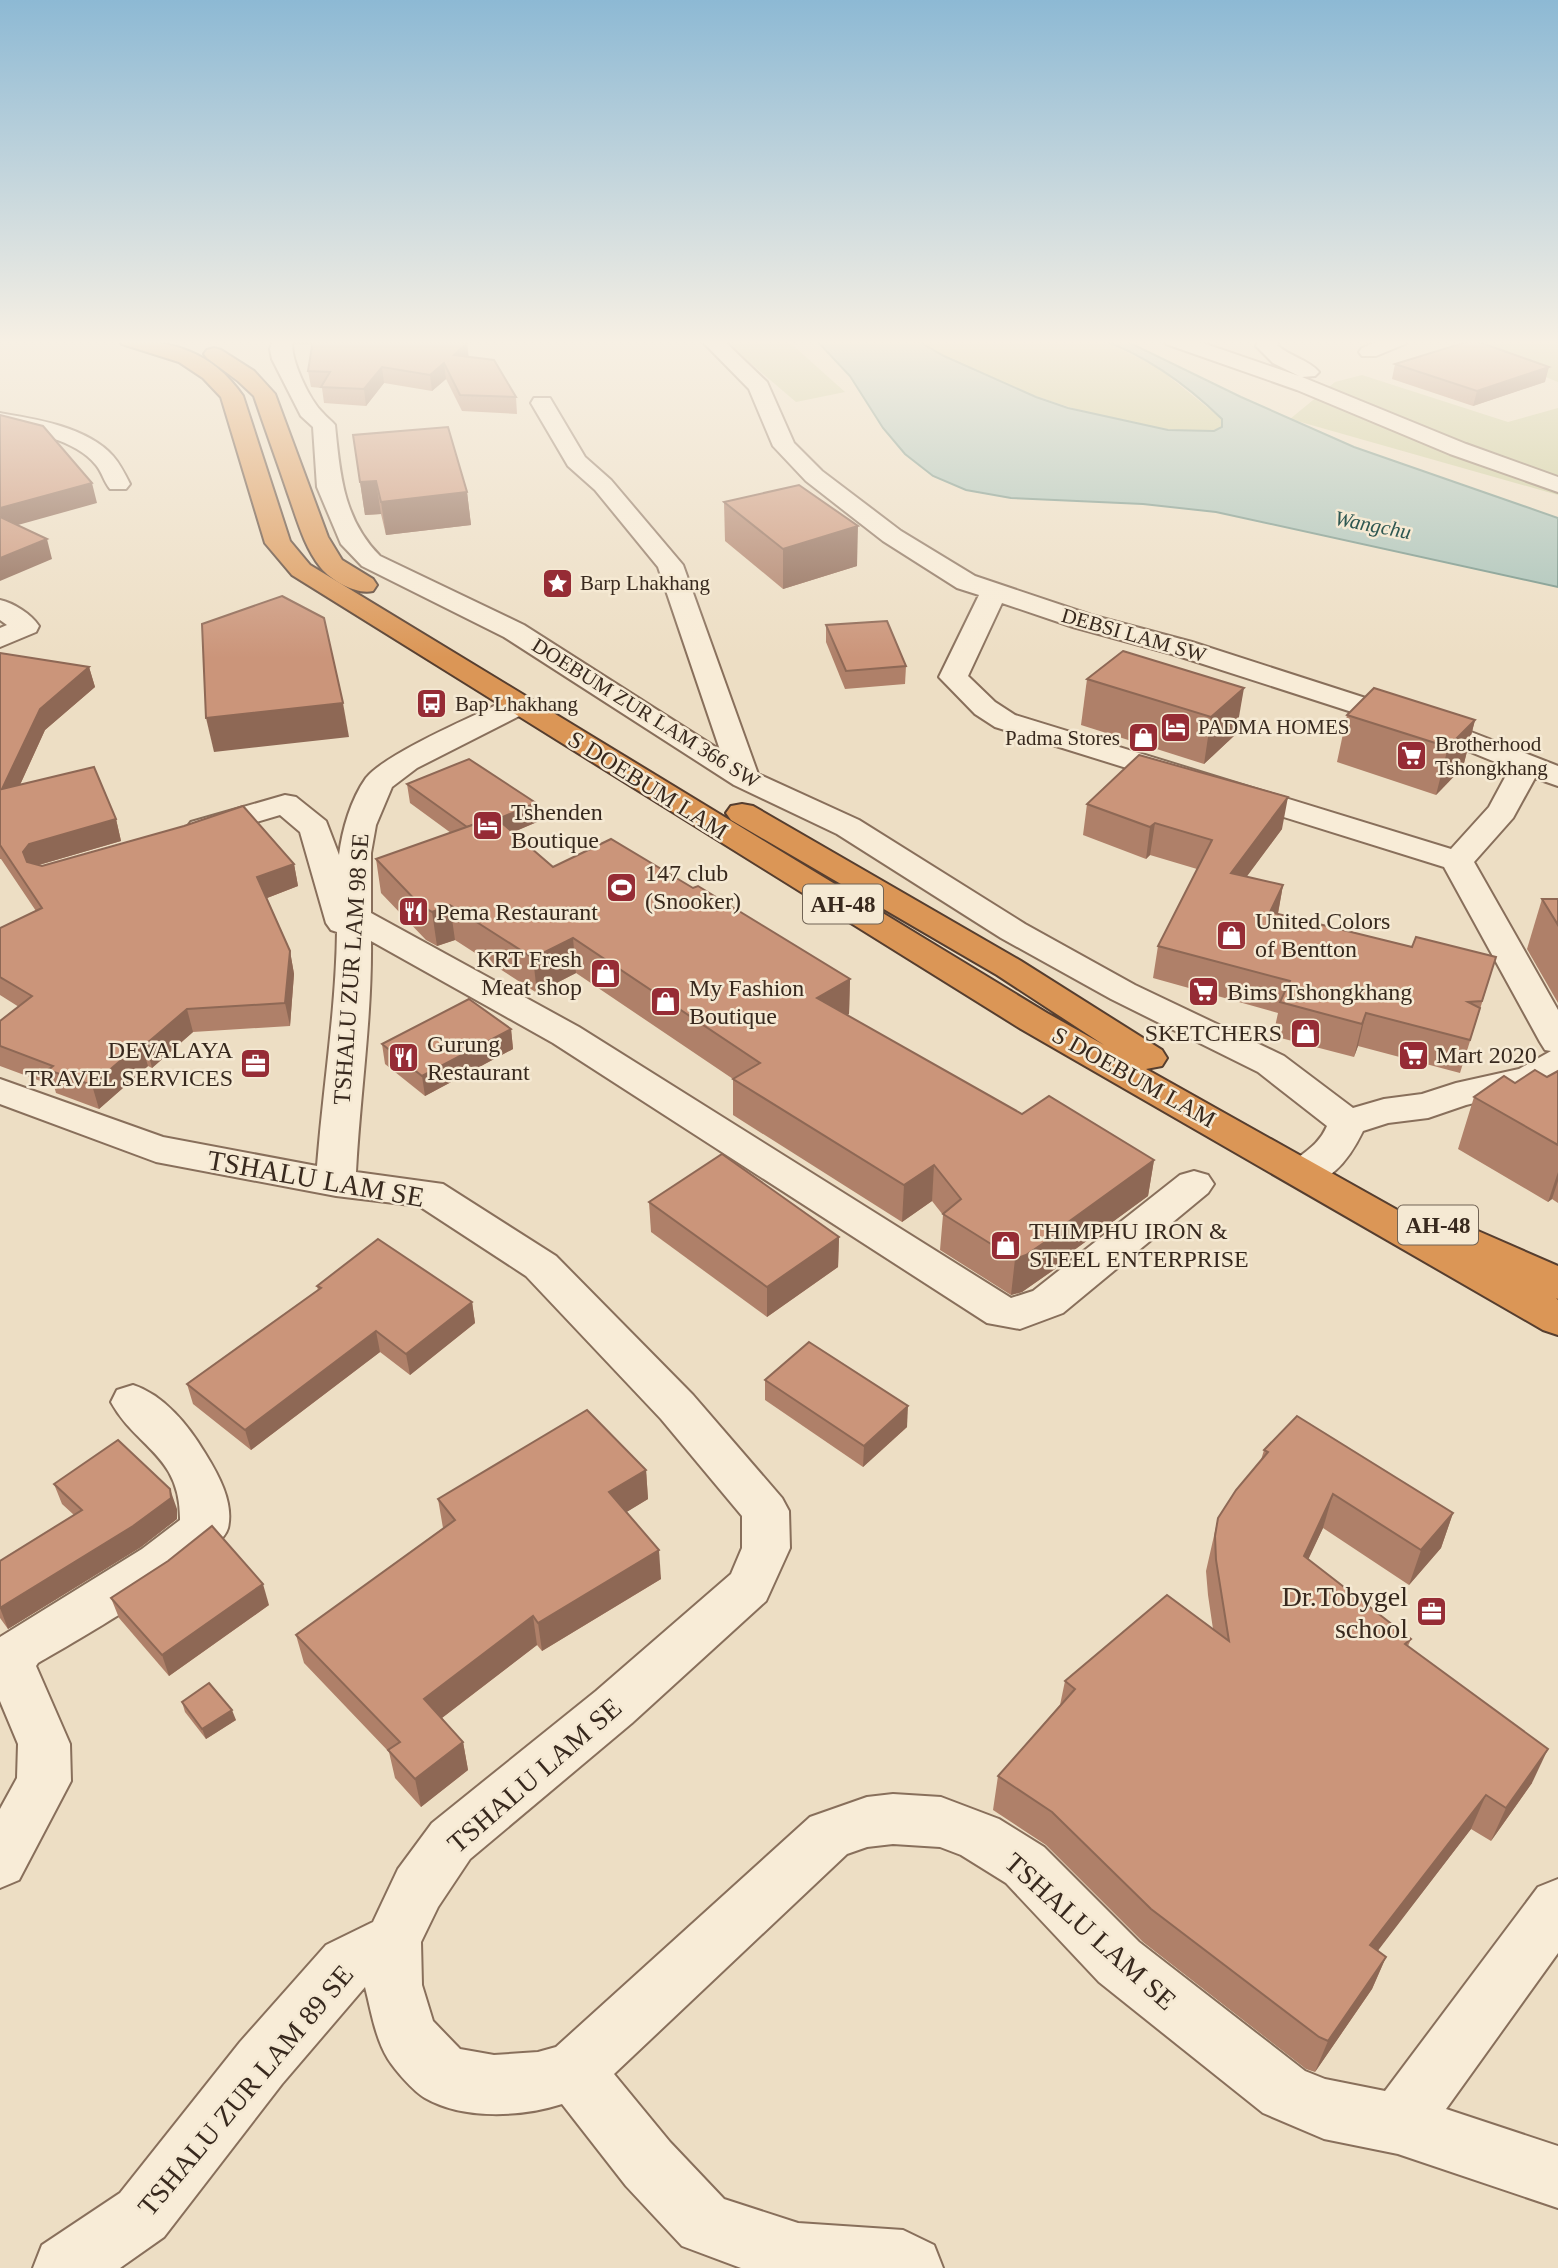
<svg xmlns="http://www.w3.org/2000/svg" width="1558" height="2268" font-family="'Times New Roman',serif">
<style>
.green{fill:#cacb98}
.water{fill:#a6c1b7;stroke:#6d8f84;stroke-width:2}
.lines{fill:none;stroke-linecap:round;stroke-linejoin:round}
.minor-casing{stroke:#886f5b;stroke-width:4}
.highway-casing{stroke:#563e2f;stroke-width:4}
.minor{fill:#f8ecd7;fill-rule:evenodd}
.highway{fill:#db9656;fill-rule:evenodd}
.wall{fill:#af8069}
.shaded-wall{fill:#8e6855}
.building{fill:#cb957a;stroke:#8e6855;stroke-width:2}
.labels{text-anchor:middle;stroke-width:5;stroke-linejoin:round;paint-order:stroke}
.far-water-label{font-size:21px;font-style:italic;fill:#2e5751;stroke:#f5e9d3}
.far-poi-label{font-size:21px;fill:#38291e;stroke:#f5e9d3;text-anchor:start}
.far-street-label{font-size:21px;fill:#38291e;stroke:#f5e9d3}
.shield{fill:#f5e9d3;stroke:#716354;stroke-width:2}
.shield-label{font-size:23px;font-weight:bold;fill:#38291e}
.street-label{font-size:24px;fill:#38291e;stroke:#f5e9d3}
.poi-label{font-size:24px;fill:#38291e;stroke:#f5e9d3;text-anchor:start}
.near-street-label{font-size:28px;fill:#38291e;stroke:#f5e9d3}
.near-poi-label{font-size:28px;fill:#38291e;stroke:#f5e9d3;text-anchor:end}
</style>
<rect width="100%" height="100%" fill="#eddec4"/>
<!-- green -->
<g class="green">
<path d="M723,340H787L845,392L796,402Z"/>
<path d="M916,340H1102L1157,367L1222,419V427C1200,437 1171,430 1148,426C1066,411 988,382 916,340Z"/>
<path d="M1455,340H1558V382Z"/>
<path d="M1362,375L1508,422L1558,408V495L1290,419L1335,382Z"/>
</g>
<!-- water -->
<path class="water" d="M816,340H916L944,356L1036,397L1068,408L1168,430L1214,431L1222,427V419C1188,386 1147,356 1102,340H1124L1241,397L1354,447L1558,518V587L1216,512L1143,504L1011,498L966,490L933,476L905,454L883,428L850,376Z"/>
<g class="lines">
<defs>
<g id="minor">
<path d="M273,340H293C288,356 310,401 323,413C327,418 331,420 335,425C340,474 343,519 380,556L524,625L720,750L658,567L595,490L568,466L531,403L534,398H550L585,457L611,480L683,565L758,774L859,820L1025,924L1135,985L1284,1056L1353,1108L1384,1099L1422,1094L1456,1083L1519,1069L1551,1051L1545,1050L1540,1042L1444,867L995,727L975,714L939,677L979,595L957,588L883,541L806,481L773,446L749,389L701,340H723L767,382L794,443L822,471L901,531L975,576L1091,615L1192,642L1471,732L1558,766V786L1535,778L1513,818L1474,862L1558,1010V1078L1544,1086L1466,1105L1428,1118L1388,1123L1363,1131C1349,1160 1326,1192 1290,1182L1284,1173C1296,1154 1316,1151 1327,1126L1258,1072L1111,999L1001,938L837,834L734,785L504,637L362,566L341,544L317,487L313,427L301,416L272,359L270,349ZM1002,603L1073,627L1172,654L1451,744L1510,768L1489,807L1451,849L1015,715L995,702L968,676Z"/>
<path d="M1163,340H1194L1299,376L1273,363L1256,346L1259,340H1279L1277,345C1289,356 1309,360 1319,372L1315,376L1302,377L1466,444L1558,477V492L1450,454L1297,390L1166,344Z"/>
<path d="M1380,340H1408L1405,344L1376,356H1362L1359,352L1362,348Z"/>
<path d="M0,413C36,419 87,427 113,456C120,464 125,474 130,484L126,489H110C104,482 102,472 96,465C75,439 31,432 0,427Z"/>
<path d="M0,600C14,603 31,614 39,626L36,632L0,647V628L7,625L0,620Z"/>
<path d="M519,696L529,699L533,705L529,711L417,768L392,787L376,825L371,853V913L579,1027L1011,1298L1033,1291L1180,1175L1194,1171L1208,1175L1214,1184L1208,1193L1063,1313L1020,1329L987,1323L553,1043L371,941C372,1018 360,1095 356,1172L443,1184L556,1256L693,1395L782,1498L789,1511L790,1548L766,1601L632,1723L470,1859L438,1907L421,1942L422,1985L433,2021L460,2049L494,2055L538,2052L556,2047L810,1817L867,1797L893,1794L941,1797L999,1819L1044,1847L1139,1942L1305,2071L1325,2079L1385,2091L1538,1887L1558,1879V1953L1446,2109L1558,2146V2208L1398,2154L1324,2139L1263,2113L1099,1982L1006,1883L961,1855L940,1847L893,1844L867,1847L847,1854L614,2074L670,2142L724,2199L798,2223L903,2230L934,2245L943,2268H741L682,2246L626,2186L562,2104C522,2117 463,2120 425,2098C413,2091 395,2070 388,2059C375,2038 371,2010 365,1987L282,2084L164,2237L120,2268H33L42,2245L120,2193L240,2042L326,1945L373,1922L398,1869L432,1823L596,1691L731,1574L742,1548V1516L661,1419L526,1276L419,1206L336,1196L156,1162L0,1104V1079L163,1137L317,1166C323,1088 336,1010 337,932L331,930L326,923L300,832L280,815L202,838L191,836L186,829L191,822L285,795L296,797L326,821L339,855C342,830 351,799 366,778C386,753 476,715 509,699Z"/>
<path d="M133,1385C164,1395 189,1426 205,1453C218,1474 234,1502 228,1528C220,1559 71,1644 38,1663L36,1666L70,1744L71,1781L19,1880L0,1888V1809L17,1778L18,1744L0,1701V1637L142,1549L180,1520C181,1455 136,1448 111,1402L117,1390Z"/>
</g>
<g id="highway">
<path d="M119,340C171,340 212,351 243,396L290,541L310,565L1047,1013L1104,1045L997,975L731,820L726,813L731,806L742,804L753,806L1021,961L1162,1050L1167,1058L1162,1066L1146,1069L1458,1244L1463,1235L1478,1231L1558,1266V1299L1556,1298L1558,1300V1335L1543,1330L1021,1029L292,575L265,543L221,397L203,378L179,362L122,344Z"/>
<path d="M214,348L221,350L254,371L275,394L328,537L342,560L373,579L377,585L373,591C357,595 332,581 321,568C304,547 297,519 288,494C277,461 265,429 254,396L238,381L207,358L204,354L207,350Z"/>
</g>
</defs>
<!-- minor casing -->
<use href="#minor" class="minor-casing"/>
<!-- highway casing -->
<use href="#highway" class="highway-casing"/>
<!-- minor -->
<use href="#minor" class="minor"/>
<!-- highway -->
<use href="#highway" class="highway"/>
</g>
<!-- wall -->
<g class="wall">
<path d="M294,340H439L468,357L516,397L517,414L462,411L446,379L432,391L384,383L366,406L324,403L322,388L311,387L308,371L312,345L295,344Z"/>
<path d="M1395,364L1545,382L1473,406L1392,379Z"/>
<path d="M353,435L467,492L471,525L386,535L381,514L365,515Z"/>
<path d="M724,502L857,566L783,589L725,541Z"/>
<path d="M826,625L906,666L905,684L845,689L826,642Z"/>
<path d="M1123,651L1236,734L1204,764L1081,725L1087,679Z"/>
<path d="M0,653L89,667L95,687L45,730L20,785L116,819L121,841L39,865L294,864L298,886L267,898L290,951L294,974L290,1026L193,1032L152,1068L148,1066L99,1109L56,1093L54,1086L0,1066V1021L19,1007L0,995V928L36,911L1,859H0Z"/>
<path d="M1347,715L1475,720L1463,767L1436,795L1337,762Z"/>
<path d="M407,784L536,803L537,822L513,832L553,867L693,888L850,979L849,1014L847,1015L1022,1114L1154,1160L1148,1196L1066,1256L1065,1262L1022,1292L1011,1295L940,1250L943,1215L932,1201L902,1222L733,1115V1079L576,973L537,993L455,940L437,946L426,940L381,893L376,859L451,833L410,803Z"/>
<path d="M1087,804L1282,829L1246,877L1283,885L1278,914L1486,990L1460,1073L1358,1046L1354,1057L1273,1036L1278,1013L1153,978L1158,946L1197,869L1150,855L1146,859L1083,835Z"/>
<path d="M1542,899H1558V1003L1527,949Z"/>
<path d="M511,1029L513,1049L425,1096L385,1064L382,1044Z"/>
<path d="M1558,1071V1203L1552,1199L1548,1202L1458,1149L1474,1097L1515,1083L1547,1077Z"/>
<path d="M649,1202L839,1237L838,1267L767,1317L651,1232Z"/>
<path d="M317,1286L472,1302L475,1323L410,1375L380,1352L251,1450L193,1404L187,1384L318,1290Z"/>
<path d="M765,1380L907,1427L863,1467L765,1400Z"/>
<path d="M1264,1450L1453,1513L1441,1548L1409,1585L1323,1528L1308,1559L1411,1639L1408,1646L1532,1783L1491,1841L1471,1829L1377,1951L1386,1957L1372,1989L1315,2072L1306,2069L1143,1942L1046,1845L993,1810L998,1776L1060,1705L1065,1681L1213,1629L1208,1595L1206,1571L1218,1518L1261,1460Z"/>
<path d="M646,1470L648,1499L626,1512L661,1579L542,1651L537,1645L442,1718L463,1742L468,1770L421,1807L395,1778L389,1752L304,1663L296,1635L443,1528L438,1499Z"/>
<path d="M54,1484L177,1509V1519L141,1547L8,1629L0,1618V1561L74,1515L62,1504Z"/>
<path d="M111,1598L269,1605L169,1676L119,1618Z"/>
<path d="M182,1702L236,1720L206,1739L185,1712Z"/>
</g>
<!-- shaded-wall -->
<g class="shaded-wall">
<path d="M467,343L469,359L454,355Z"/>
<path d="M444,363L446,379L432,391L430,375Z"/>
<path d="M382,367L384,383L366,406L364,389Z"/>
<path d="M1549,367L1545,382L1473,406L1477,391Z"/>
<path d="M376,481L381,514L365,515L360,482Z"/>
<path d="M92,483L97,503L0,530V508Z"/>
<path d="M467,492L471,525L386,535L381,502Z"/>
<path d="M858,526L857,566L783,589V549Z"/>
<path d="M47,539L52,559L0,581V558Z"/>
<path d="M89,667L95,687L45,730L8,811L2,789L40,709Z"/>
<path d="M1244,688L1236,734L1204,764L1211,717Z"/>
<path d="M343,703L349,737L214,752L206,718Z"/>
<path d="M1475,720L1463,767L1436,795L1448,747Z"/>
<path d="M1288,797L1282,829L1225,906L1231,873Z"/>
<path d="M536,803L537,822L474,849L472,830Z"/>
<path d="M116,819L121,841L35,866L30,875L23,852L29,844Z"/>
<path d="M1155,823L1150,855L1146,859L1150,827Z"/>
<path d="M294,864L298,886L262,900L257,877Z"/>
<path d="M1283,885L1277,918L1270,912Z"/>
<path d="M450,905L455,940L437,946L432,912Z"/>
<path d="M573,938L576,973L537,993L533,958Z"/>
<path d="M290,951L294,974L290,1026L285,1003Z"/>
<path d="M850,979L849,1014L817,1033V998Z"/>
<path d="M187,1009L193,1032L152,1068L146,1044Z"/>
<path d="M1366,1013L1358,1046L1354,1057L1362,1024Z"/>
<path d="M511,1029L513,1049L425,1096L422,1076Z"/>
<path d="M141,1043L148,1066L99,1109L92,1085Z"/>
<path d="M1154,1160L1148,1196L1066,1256L1065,1262L1022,1292L1011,1295L1015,1259Z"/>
<path d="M934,1165L932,1201L902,1222L904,1185Z"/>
<path d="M1558,1172V1181L1552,1199L1548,1202Z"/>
<path d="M839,1237L838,1267L767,1317V1287Z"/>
<path d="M472,1302L475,1323L410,1375L406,1354Z"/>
<path d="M376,1331L380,1352L251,1450L245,1430Z"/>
<path d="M908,1406L907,1427L863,1467L864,1446Z"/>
<path d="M646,1470L648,1499L612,1521L609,1492Z"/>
<path d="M170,1489L177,1509V1519L141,1547L8,1629L0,1608Z"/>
<path d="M1333,1494L1323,1528L1294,1590L1304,1556Z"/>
<path d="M1453,1513L1441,1548L1409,1585L1421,1550Z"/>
<path d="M659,1550L661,1579L542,1651L538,1623Z"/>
<path d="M263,1584L269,1605L169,1676L162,1655Z"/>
<path d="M533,1616L537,1645L430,1727L424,1699Z"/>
<path d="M232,1710L236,1720L206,1739L202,1729Z"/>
<path d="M463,1742L468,1770L421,1807L415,1779Z"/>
<path d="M1548,1749L1532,1783L1491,1841L1506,1808Z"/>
<path d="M1486,1795L1471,1829L1357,1978L1370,1945Z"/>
<path d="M1386,1957L1372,1989L1315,2072L1328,2041Z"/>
</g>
<!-- building -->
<g class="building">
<path d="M313,340H439L467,343L454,355L494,360L516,397L460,395L444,363L430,375L382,367L364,389L321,387L330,372L308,371Z"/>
<path d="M1473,340L1549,367L1477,391L1395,364Z"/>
<path d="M0,415L43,426L92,483L0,508Z"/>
<path d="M448,427L467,492L381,502L376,481L360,482L353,435Z"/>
<path d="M799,485L858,526L783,549L724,502Z"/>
<path d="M0,517L47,539L0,558Z"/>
<path d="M282,596L324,618L343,703L206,718L202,624Z"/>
<path d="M887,621L906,666L846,671L826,625Z"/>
<path d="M1123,651L1244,688L1211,717L1087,679Z"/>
<path d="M0,653L89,667L40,709L2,789L94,767L116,819L29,844L23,852L27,862L42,866L184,826L243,806L294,864L257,877L290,951L285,1003L187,1009L146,1044L141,1043L92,1085L48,1070L53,1066L0,1046V1021L32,996L0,977V928L42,908L0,845Z"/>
<path d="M1374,688L1475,720L1448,747L1347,715Z"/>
<path d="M1139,755L1288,797L1231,873L1283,885L1270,912L1412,947L1416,937L1496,957L1482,1001L1468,1002L1480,1008L1470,1040L1366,1013L1362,1024L1280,1002L1290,981L1158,946L1212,840L1155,823L1150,827L1087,804Z"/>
<path d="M469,759L536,803L498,819L495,817L467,827L407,784Z"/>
<path d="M495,817L553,867L611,839L693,888L698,886L850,979L817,998L1022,1114L1049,1096L1154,1160L1067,1223L1070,1225L1026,1255L1015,1259L943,1214L961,1199L934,1165L904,1185L733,1079L760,1063L573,938L533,958L450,905L432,912L421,906L376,859Z"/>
<path d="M1542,899H1558V925Z"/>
<path d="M469,999L511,1029L422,1076L382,1044Z"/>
<path d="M1535,1070L1547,1077L1558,1071V1145L1474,1097L1504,1076L1515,1083Z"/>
<path d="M722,1154L839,1237L767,1287L649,1202Z"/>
<path d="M378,1239L472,1302L406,1354L376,1331L245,1430L187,1384L321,1288L317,1286Z"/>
<path d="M809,1342L908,1406L864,1446L765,1380Z"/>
<path d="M587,1410L646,1470L609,1492L659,1550L538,1623L533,1616L424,1699L463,1742L415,1779L388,1750L400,1742L296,1635L455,1520L438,1499Z"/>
<path d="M1297,1416L1453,1513L1421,1550L1333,1494L1304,1556L1411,1639L1405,1644L1548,1749L1506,1808L1486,1795L1370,1945L1386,1957L1328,2041L1319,2037L1151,1909L1052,1812L998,1776L1075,1689L1065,1681L1167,1595L1229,1641L1216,1560L1215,1536L1218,1518L1236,1490L1268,1452L1264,1450Z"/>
<path d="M118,1440L170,1489L171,1498L133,1526L0,1608V1561L82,1510L54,1484Z"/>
<path d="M212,1526L263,1584L162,1655L111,1598L168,1561Z"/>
<path d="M209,1683L232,1710L202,1729L182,1702Z"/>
</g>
<!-- sky -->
<linearGradient id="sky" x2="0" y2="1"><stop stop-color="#8db9d4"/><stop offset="0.52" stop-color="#f7f0e4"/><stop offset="1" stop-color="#f7f0e4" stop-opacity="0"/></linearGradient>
<rect width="1558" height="658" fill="url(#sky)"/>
<!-- icons -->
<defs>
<symbol id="sight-square" viewBox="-11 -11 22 22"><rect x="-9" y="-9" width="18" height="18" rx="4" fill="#962c35" stroke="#f5e9d3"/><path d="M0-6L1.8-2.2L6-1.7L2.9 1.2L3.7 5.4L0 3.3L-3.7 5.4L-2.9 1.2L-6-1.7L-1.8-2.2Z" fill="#fff"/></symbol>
<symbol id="bus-square" viewBox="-11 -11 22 22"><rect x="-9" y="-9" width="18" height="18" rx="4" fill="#962c35" stroke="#f5e9d3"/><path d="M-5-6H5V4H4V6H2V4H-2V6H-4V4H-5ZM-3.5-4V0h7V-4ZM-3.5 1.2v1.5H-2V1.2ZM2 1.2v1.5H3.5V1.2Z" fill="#fff"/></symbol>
<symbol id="hotel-square" viewBox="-11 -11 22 22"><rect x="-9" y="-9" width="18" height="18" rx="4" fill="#962c35" stroke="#f5e9d3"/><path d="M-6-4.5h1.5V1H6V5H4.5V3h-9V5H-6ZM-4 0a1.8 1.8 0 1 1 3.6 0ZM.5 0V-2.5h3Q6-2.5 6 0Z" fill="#fff"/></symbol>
<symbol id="shop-square" viewBox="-11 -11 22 22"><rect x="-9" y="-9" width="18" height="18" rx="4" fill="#962c35" stroke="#f5e9d3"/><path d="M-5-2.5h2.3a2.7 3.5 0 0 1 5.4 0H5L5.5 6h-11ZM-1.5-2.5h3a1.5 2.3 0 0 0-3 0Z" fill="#fff"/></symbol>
<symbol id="supermarket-square" viewBox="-11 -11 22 22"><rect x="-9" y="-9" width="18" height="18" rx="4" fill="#962c35" stroke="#f5e9d3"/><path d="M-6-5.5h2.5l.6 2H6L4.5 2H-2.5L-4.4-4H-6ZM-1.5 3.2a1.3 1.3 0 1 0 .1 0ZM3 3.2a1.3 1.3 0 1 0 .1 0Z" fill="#fff"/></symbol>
<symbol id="stadium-square" viewBox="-11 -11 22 22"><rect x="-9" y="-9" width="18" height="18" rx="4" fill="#962c35" stroke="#f5e9d3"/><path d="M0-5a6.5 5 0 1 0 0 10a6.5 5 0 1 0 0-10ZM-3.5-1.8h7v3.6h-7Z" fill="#fff"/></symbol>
<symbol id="restaurant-square" viewBox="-11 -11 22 22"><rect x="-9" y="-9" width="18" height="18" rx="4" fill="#962c35" stroke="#f5e9d3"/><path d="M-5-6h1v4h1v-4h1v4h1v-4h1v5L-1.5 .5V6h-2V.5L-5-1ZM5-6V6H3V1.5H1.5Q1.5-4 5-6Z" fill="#fff"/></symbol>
<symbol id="office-square" viewBox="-11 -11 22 22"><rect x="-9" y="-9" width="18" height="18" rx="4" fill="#962c35" stroke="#f5e9d3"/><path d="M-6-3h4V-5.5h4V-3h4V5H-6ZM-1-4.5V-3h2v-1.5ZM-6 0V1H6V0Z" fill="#fff"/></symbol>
</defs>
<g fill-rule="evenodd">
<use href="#sight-square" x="540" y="566" width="35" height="35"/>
<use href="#bus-square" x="414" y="686" width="35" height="35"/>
<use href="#hotel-square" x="1158" y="710" width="35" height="35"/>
<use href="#shop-square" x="1126" y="720" width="35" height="35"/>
<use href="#supermarket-square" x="1394" y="738" width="35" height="35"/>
<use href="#hotel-square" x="470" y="808" width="35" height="35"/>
<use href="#stadium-square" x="604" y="870" width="35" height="35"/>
<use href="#restaurant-square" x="396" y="894" width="35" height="35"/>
<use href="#shop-square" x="1214" y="918" width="35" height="35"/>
<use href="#shop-square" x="588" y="956" width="35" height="35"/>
<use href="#supermarket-square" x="1186" y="974" width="35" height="35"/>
<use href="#shop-square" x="648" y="984" width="35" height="35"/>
<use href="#shop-square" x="1288" y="1016" width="35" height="35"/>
<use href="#supermarket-square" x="1396" y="1038" width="35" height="35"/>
<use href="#restaurant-square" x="386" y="1040" width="35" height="35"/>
<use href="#office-square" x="238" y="1046" width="35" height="35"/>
<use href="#shop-square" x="988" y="1228" width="35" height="35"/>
<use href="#office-square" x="1414" y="1594" width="35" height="35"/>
</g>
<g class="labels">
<!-- far-water labels -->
<g class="far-water-label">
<text transform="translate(1373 525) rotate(11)" y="7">Wangchu</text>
</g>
<!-- far-poi labels -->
<g class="far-poi-label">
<text x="580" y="590">Barp Lhakhang</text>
<text x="455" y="711">Bap Lhakhang</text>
<text x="1198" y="734">PADMA HOMES</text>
<text x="1120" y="745" text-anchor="end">Padma Stores</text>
<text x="1435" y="751">Brotherhood<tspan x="1435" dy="24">Tshongkhang</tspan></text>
</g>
<!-- far-street labels -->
<g class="far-street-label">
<text transform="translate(1134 635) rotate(16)" y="7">DEBSI LAM SW</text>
<text transform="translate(646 713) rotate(32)" y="7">DOEBUM ZUR LAM 366 SW</text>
</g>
<!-- shield labels -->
<g class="shield">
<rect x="803" y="884.5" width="80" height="39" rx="5"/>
<rect x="1398" y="1205.5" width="80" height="39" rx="5"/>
</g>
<g class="shield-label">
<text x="843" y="912">AH-48</text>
<text x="1438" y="1233">AH-48</text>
</g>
<!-- street labels -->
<g class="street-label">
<text transform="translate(648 785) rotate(32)" y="8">S DOEBUM LAM</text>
<text transform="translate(351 969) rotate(-86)" y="8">TSHALU ZUR LAM 98 SE</text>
<text transform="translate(1134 1077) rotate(29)" y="8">S DOEBUM LAM</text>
</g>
<!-- poi labels -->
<g class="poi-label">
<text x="511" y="820">Tshenden<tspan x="511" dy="28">Boutique</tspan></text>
<text x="645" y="881">147 club<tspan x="645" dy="28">(Snooker)</tspan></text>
<text x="436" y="920">Pema Restaurant</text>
<text x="1255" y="929">United Colors<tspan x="1255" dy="28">of Bentton</tspan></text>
<text x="582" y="967" text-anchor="end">KRT Fresh<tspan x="582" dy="28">Meat shop</tspan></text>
<text x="689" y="996">My Fashion<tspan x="689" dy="28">Boutique</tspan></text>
<text x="1227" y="1000">Bims Tshongkhang</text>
<text x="1282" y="1041" text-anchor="end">SKETCHERS</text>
<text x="427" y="1052">Gurung<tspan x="427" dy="28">Restaurant</tspan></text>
<text x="233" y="1058" text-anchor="end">DEVALAYA<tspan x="233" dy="28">TRAVEL SERVICES</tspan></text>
<text x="1436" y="1063">Mart 2020</text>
<text x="1029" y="1239">THIMPHU IRON &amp;<tspan x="1029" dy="28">STEEL ENTERPRISE</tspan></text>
</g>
<!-- near-street labels -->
<g class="near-street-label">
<text transform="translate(316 1178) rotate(10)" y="10">TSHALU LAM SE</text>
<text transform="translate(534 1775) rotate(-41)" y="10">TSHALU LAM SE</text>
<text transform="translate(1091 1931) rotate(42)" y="10">TSHALU LAM SE</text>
<text transform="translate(245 2090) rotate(-50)" y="10">TSHALU ZUR LAM 89 SE</text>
</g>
<!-- near-poi labels -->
<g class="near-poi-label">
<text x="1408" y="1606">Dr.Tobygel<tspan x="1408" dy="32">school</tspan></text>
</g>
</g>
</svg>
